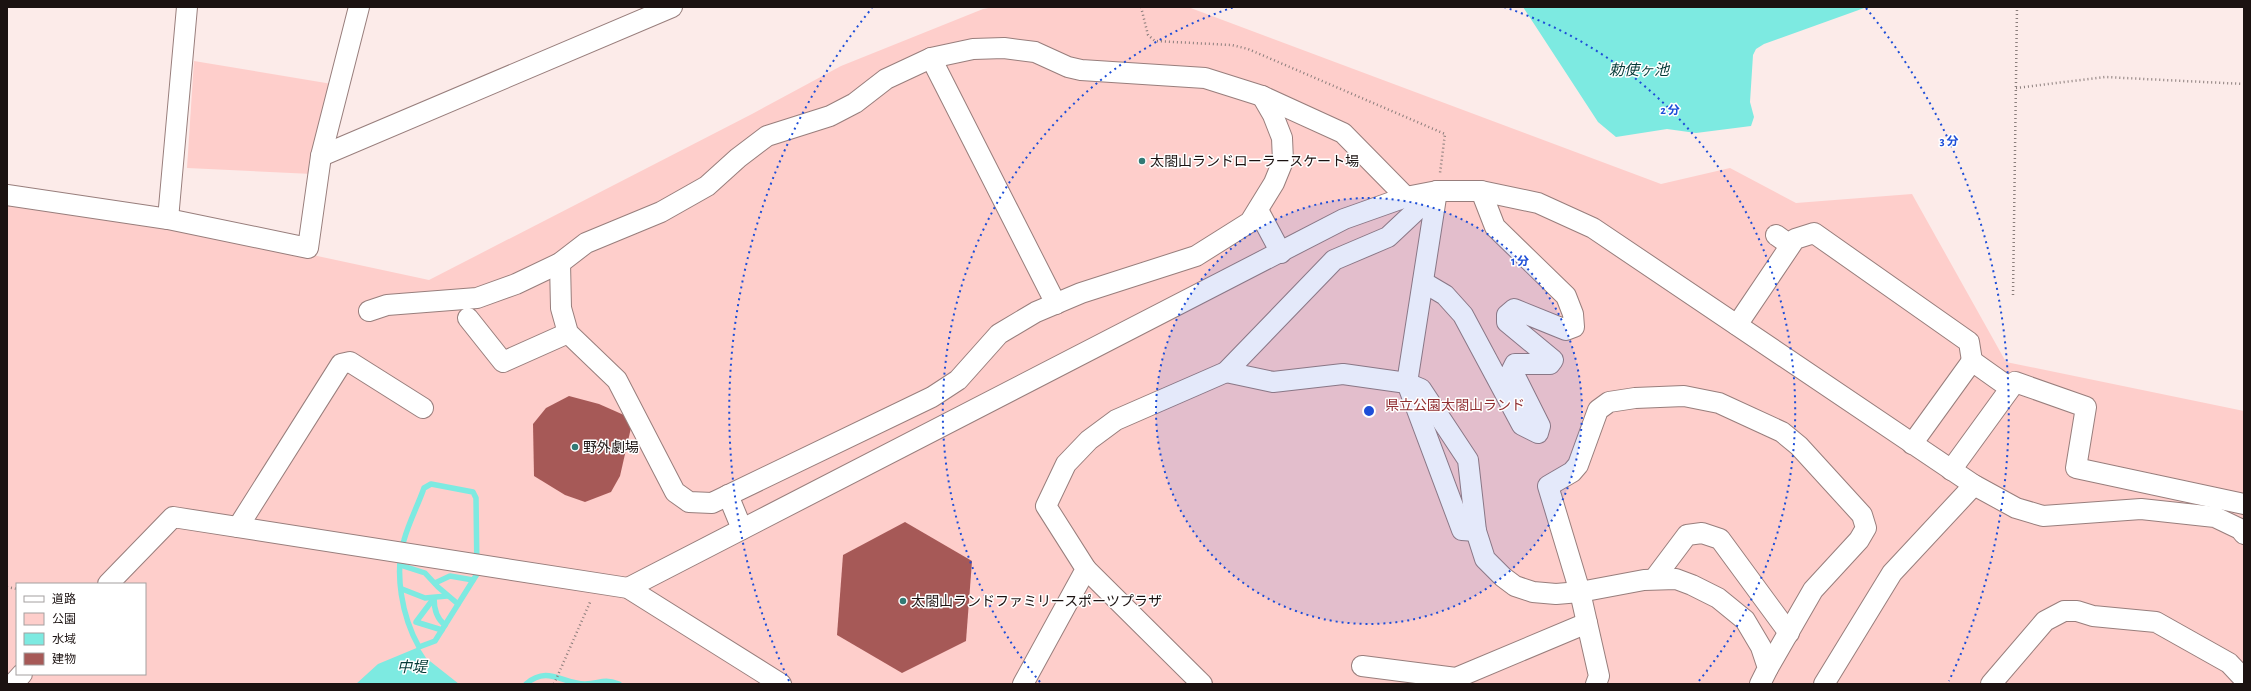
<svg xmlns="http://www.w3.org/2000/svg" width="2251" height="691" font-family="'Alegreya Sans','Noto Sans JP',sans-serif">
<style>
.green{fill:#fececb;fill-rule:evenodd}
.water{fill:#7deae1}
.lines{fill:none;stroke-linecap:round;stroke-linejoin:round}
.stream{stroke:#7deae1;stroke-width:5.5}
.building{fill:#a65957}
.minor-casing{stroke:#987e7c;stroke-width:22}
.path{stroke:#8a7d7b;stroke-width:2.5;stroke-dasharray:1 3;stroke-linecap:butt}
.minor{stroke:#fff;stroke-width:20}
.ring{fill:none;stroke:#1d4ed8;stroke-width:2;stroke-dasharray:2 4}
.poi-dot{fill:#327a75;stroke:#fff;stroke-width:1.5}
.labels{text-anchor:middle;stroke-width:3;stroke-linejoin:round;paint-order:stroke}
.poi-label{font-size:14px;fill:#1b1211;stroke:#fff;text-anchor:start}
.park-label{font-size:14px;fill:#902e31;stroke:#fff}
.water-label{font-size:15px;font-style:italic;fill:#043a37;stroke:#fff}
.centre{fill:#1d4ed8;stroke:#fff;stroke-width:2}
.ring-label{font-size:12px;text-anchor:middle;font-weight:bold;fill:#1d4ed8;stroke:#fff;stroke-width:3;stroke-linejoin:round;paint-order:stroke}
</style>
<rect width="100%" height="100%" fill="#fcebe9"/>
<!-- green -->
<g class="green">
<path d="M994,7H1188L1661,184L1730,168L1796,203L1912,194L2006,362L2244,411V684H7V200L308,254L429,280L752,114L841,66L983,9ZM17,584H145V674H17Z"/>
<path d="M194,61L332,84L312,174L187,168Z"/>
</g>
<!-- water -->
<g class="water">
<path d="M1523,7H1867L1764,44L1756,49L1753,55L1750,102L1754,117L1751,126L1696,133L1667,129L1616,137L1598,122Z"/>
<path d="M419,647L426,658L459,684H356L378,664Z"/>
</g>
<g class="lines">
<!-- stream -->
<g class="stream">
<path d="M431,484L473,492L476,498L477,574L435,641L419,647C402,617 394,573 404,540C409,522 418,505 424,488Z"/>
<path d="M400,565L425,573L438,587L458,604"/>
<path d="M435,583L450,576L473,580"/>
<path d="M402,589L425,598L447,596"/>
<path d="M442,630L416,622L434,598C434,608 437,619 445,625"/>
<path d="M526,684C548,665 562,684 585,684C600,684 602,678 619,684"/>
</g>
</g>
<!-- building -->
<g class="building">
<path d="M569,396L599,404L633,419L620,476L611,492L585,502L565,495L534,476L533,424L546,408Z"/>
<path d="M905,522L972,561L966,641L902,673L837,635L843,555Z"/>
</g>
<g class="lines">
<defs>
<g id="minor">
<path d="M931,58L1056,304"/>
<path d="M321,156L672,7"/>
<path d="M1437,191L1407,383L1462,530L1476,531"/>
<path d="M7,195L168,219L308,248L321,156L359,7"/>
<path d="M1258,210L1281,253"/>
<path d="M168,219L187,7"/>
<path d="M1776,235L1790,245"/>
<path d="M560,263L561,308L568,333L617,380L675,492L689,502L712,503L932,397L958,380L999,334L1036,312L1081,293L1196,256L1250,222L1274,183L1283,161L1282,138L1273,115L1262,96"/>
<path d="M1423,282L1445,295L1463,315L1522,425L1538,433L1540,426L1512,370L1515,364H1550L1553,360L1507,322V315L1514,309L1566,330L1574,327L1573,314L1566,296L1495,227L1481,191"/>
<path d="M369,311L387,305L477,298L516,284L560,263L586,243L661,212L707,186L738,158L767,136L830,116L855,103L886,79L931,58L973,49L1004,48L1035,52L1068,67L1081,70L1205,78L1262,96L1343,133L1406,197"/>
<path d="M468,318L503,362L568,333"/>
<path d="M1737,325L1795,239L1814,233L1969,342L1972,361"/>
<path d="M1226,372L1273,382L1343,374L1407,383L1421,389L1468,460L1476,531L1485,559L1503,577L1515,586L1533,592L1556,594L1580,592L1644,580L1676,579L1692,585L1718,598L1745,620L1761,647L1768,668L1760,684"/>
<path d="M1912,444L1972,361L2010,388"/>
<path d="M1951,470L2015,382L2086,407L2076,468L2244,504"/>
<path d="M728,495L742,529"/>
<path d="M238,527L341,364L350,362L423,408"/>
<path d="M1086,569L1202,684"/>
<path d="M1654,579L1687,535L1702,533L1720,539L1789,633"/>
<path d="M108,584L173,517L628,588L781,684"/>
<path d="M628,588L1344,219L1406,197L1437,191H1481L1538,203L1593,228L1974,485L2016,508L2043,516L2141,509L2215,517L2240,529L2244,534"/>
<path d="M1362,666L1456,678L1587,623"/>
<path d="M13,684L22,674"/>
<path d="M1023,684L1086,569L1046,506L1066,464L1089,440L1116,420L1226,372L1334,260L1388,237L1437,191"/>
<path d="M1596,684L1599,676L1580,592L1548,486L1572,472L1578,465L1598,410L1609,402L1635,398L1684,396L1719,403L1782,432L1799,446L1862,515L1866,528L1859,540L1813,590L1768,668"/>
<path d="M1824,684L1892,573L1974,485"/>
<path d="M1991,684L2045,621L2064,611H2077L2093,616L2156,622L2229,663L2244,679"/>
</g>
</defs>
<!-- minor casing -->
<use href="#minor" class="minor-casing"/>
<!-- path -->
<g class="path">
<path d="M1141,7L1148,35L1155,41L1232,45L1248,49L1445,134L1440,173"/>
<path d="M2016,88L2105,77L2244,84"/>
<path d="M2013,295L2017,7"/>
<path d="M7,587L17,589"/>
<path d="M554,684L591,600"/>
</g>
<!-- minor -->
<use href="#minor" class="minor"/>
</g>
<!-- distance rings -->
<circle cx="1369" cy="411" r="213" fill="#1d4ed8" fill-opacity=".12"/>
<g class="ring">
<circle cx="1369" cy="411" r="213"/>
<path d="M1040 682A426 426 0 0 1 1234 7M1504 7A426 426 0 0 1 1698 682"/>
<path d="M789 681A640 640 0 0 1 872 8M1866 8A640 640 0 0 1 1949 681"/>
</g>
<!-- markers -->
<g class="poi-dot">
<circle cx="1142" cy="161" r="4"/>
<circle cx="575" cy="447" r="4"/>
<circle cx="903" cy="601" r="4"/>
</g>
<g class="labels">
<!-- poi labels -->
<g class="poi-label">
<text x="1150" y="166">太閤山ランドローラースケート場</text>
<text x="583" y="452">野外劇場</text>
<text x="911" y="606">太閤山ランドファミリースポーツプラザ</text>
</g>
<!-- park labels -->
<g class="park-label">
<text x="1455" y="410">県立公園太閤山ランド</text>
</g>
<!-- water labels -->
<g class="water-label">
<text x="1639" y="75">勅使ヶ池</text>
<text x="412" y="672">中堤</text>
</g>
</g>
<circle cx="1369" cy="411" r="6" class="centre"/>
<g class="ring-label">
<text x="1670" y="114">2 分</text>
<text x="1949" y="145">3 分</text>
<text x="1520" y="265">1 分</text>
</g>
<!-- border -->
<rect width="2251" height="691" fill="none" stroke="#1b1211" stroke-width="16"/>
<!-- legend -->
<rect x="16" y="583" width="130" height="92" fill="#ffffff" stroke="#a4a0a0"/>
<rect x="24" y="596" width="20" height="6" fill="#ffffff" stroke="#a4a0a0"/>
<text x="52" y="603" font-size="12" fill="#1b1211">道路</text>
<rect x="24" y="613" width="20" height="12" fill="#fececb" stroke="#a4a0a0"/>
<text x="52" y="623" font-size="12" fill="#1b1211">公園</text>
<rect x="24" y="633" width="20" height="12" fill="#7deae1" stroke="#a4a0a0"/>
<text x="52" y="643" font-size="12" fill="#1b1211">水域</text>
<rect x="24" y="653" width="20" height="12" fill="#a65957" stroke="#a4a0a0"/>
<text x="52" y="663" font-size="12" fill="#1b1211">建物</text>
</svg>
